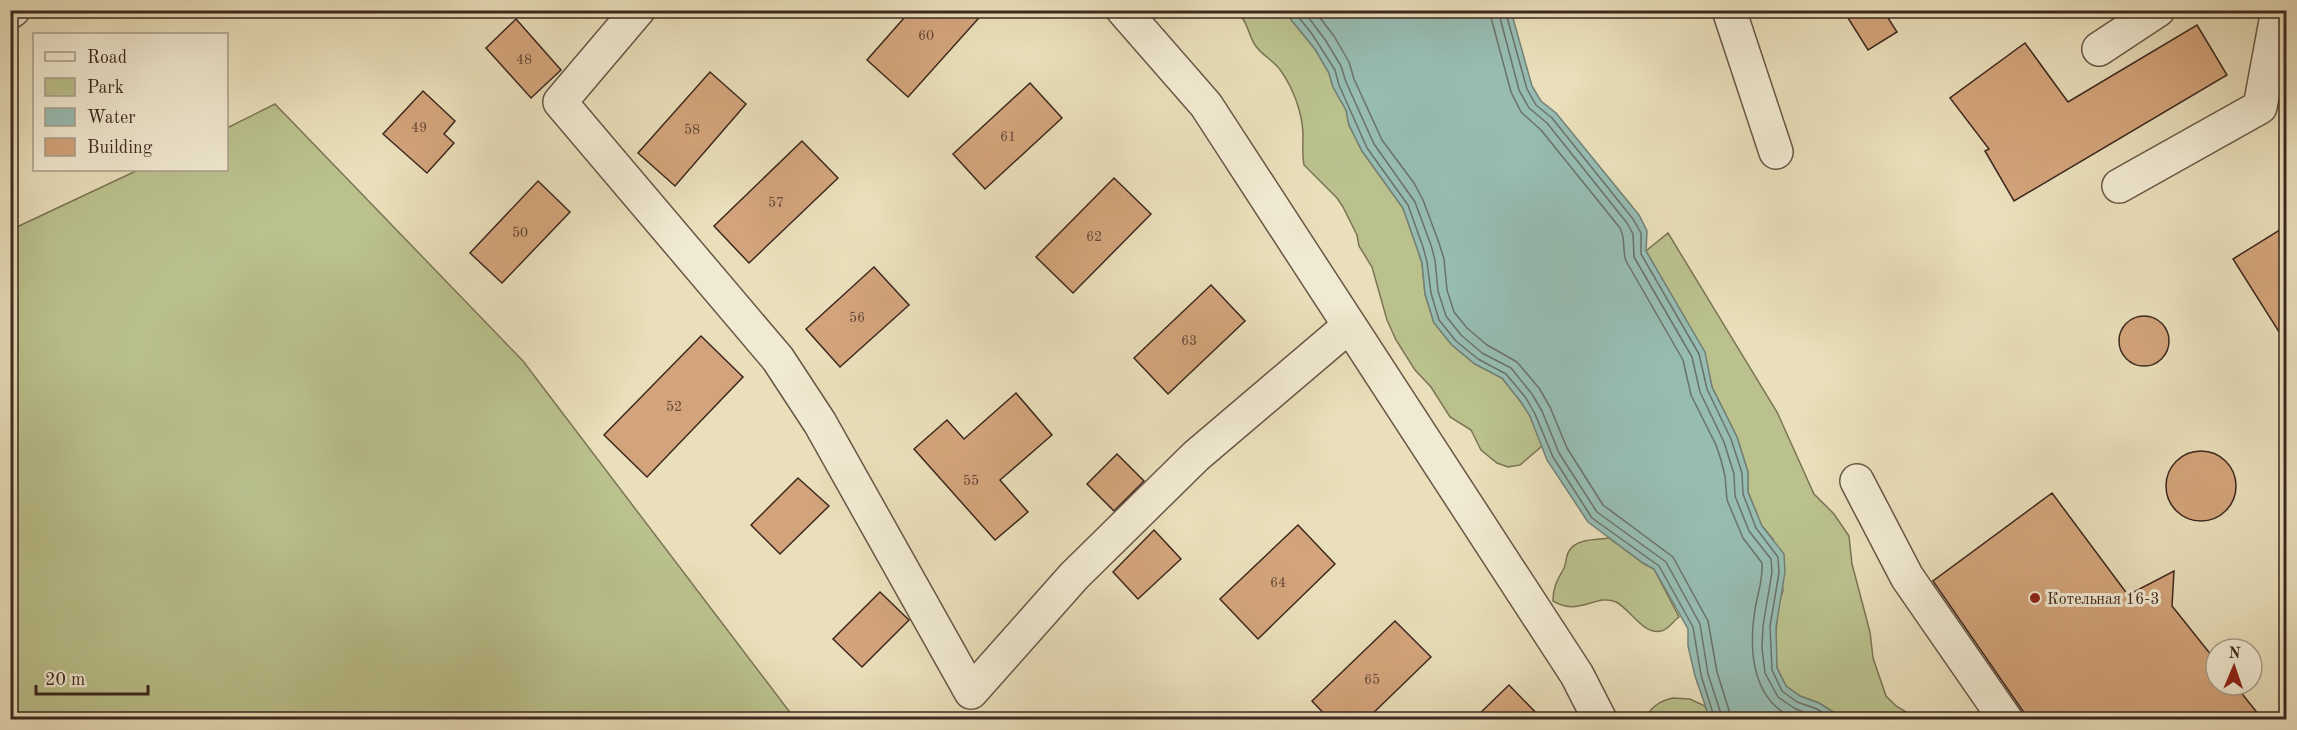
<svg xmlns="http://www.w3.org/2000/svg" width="2297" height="730" font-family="'Old Standard TT',serif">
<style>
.green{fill:#bac18d;stroke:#7c7456;stroke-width:1.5}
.water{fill:#97bcb2;stroke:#738177;stroke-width:1.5}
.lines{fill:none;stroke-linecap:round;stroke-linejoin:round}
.shore{stroke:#6a7268;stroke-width:1.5}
.building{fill:#d3a47b;stroke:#3e281f;stroke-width:1.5}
.minor-casing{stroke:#695646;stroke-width:36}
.minor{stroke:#f1ead2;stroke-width:33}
.poi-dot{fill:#8f2418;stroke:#f1ead2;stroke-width:2}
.labels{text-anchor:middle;stroke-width:6;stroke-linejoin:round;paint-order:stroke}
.number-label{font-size:14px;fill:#634736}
.poi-label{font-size:16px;fill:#3e281f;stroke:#f1ead2;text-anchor:start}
</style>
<rect width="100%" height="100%" fill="#e9dfba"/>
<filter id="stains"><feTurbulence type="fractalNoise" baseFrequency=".00333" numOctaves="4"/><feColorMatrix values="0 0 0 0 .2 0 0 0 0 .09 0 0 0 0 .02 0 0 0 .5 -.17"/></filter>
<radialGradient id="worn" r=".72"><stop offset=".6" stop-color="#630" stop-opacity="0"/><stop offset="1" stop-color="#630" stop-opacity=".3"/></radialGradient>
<!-- green -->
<g class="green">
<path d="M1234,11H1284L1315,49L1329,73L1333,87L1346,110L1349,125L1362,151L1403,208L1417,248L1422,263L1425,294L1434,323L1452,345L1475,364L1502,378L1521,402L1530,416L1542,446L1520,465L1508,467L1497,463L1481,450L1471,430L1450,417L1431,387L1415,370L1396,340L1387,320L1372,267L1359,246L1357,235L1343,207L1337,198L1304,165C1302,154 1303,144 1303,133C1302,112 1293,88 1281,71C1275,61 1262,56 1255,45C1247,32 1248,19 1234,11Z"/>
<path d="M275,104L523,361L795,719H11V232L19,226L138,170H226L227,128Z"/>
<path d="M1668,233L1777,412L1814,494L1834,514L1849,536L1852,564L1870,632L1873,658L1886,696L1896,706L1906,712L1929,719H1844L1819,703L1800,696L1786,686L1777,668L1775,647L1778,607L1783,590L1773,539L1762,526L1748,492V472L1742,453L1737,437L1712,387L1704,352L1646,251Z"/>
<path d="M1609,538L1643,563L1654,569L1679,617C1673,621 1668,630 1661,631C1643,635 1630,609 1616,602C1596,593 1580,617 1553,601C1553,587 1557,581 1563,570C1567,564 1565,557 1569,551C1577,538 1597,540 1609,538Z"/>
<path d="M1673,698L1690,699L1705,706L1710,719L1644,720C1651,707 1659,701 1673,698Z"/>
</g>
<!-- water -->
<path class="water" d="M1284,11H1511L1532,86L1541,101L1556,113L1639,215L1647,231L1646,251L1705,352L1712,387L1737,437L1748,472V492L1762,526L1784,554L1785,572L1776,627L1777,668L1786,686L1800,696L1819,703L1844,719H1710L1695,676L1688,646V629L1654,569L1643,563L1588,522L1547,460L1530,416L1521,402L1502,378L1475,364L1452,345L1434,323L1425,294L1422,263L1417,248L1403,208L1362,151L1349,125L1346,110L1333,87L1329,73L1315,49Z"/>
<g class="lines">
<!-- shore -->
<g class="shore">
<path d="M1293,10L1312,34L1335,70L1339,85L1367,148L1408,205L1423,247L1427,262L1431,293L1439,320L1456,341L1478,359L1506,374L1526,398L1535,414L1553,457L1592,518L1659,566L1693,627L1701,675L1715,720"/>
<path d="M1303,10L1326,41L1341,66L1346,82L1374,144L1415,202L1431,245L1435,260L1438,291L1446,316L1461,335L1482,353L1511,368L1532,394L1542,411L1559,453L1597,512L1666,562L1700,624L1708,674L1723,720"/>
<path d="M1314,10L1334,36L1349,62L1354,79L1382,140L1414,183L1423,200L1439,243L1444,259L1447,290L1454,312L1467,328L1487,345L1517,362L1539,388L1550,407L1567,448L1603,505L1673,557L1708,621L1717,672L1732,720"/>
<path d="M1489,10L1511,92L1521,112L1541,130L1620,228C1626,239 1622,250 1626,261L1683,360L1691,395L1716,445L1721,460L1725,476L1727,500L1743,538L1762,563C1763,578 1759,589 1756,604C1748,647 1750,702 1798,720"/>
<path d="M1498,10L1519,90L1529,108L1547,123L1627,223L1633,234L1634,257L1692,357L1700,392L1724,442L1734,474L1735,496L1749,531L1771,559L1772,572L1763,626L1762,648L1765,673L1778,697L1794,708L1820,720"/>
<path d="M1505,10L1527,89L1536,105L1552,118L1633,219L1641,233V254L1699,354L1707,389L1731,439L1742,473L1743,494L1756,528L1778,557L1779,573L1770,626L1772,670L1782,691L1797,702L1817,709L1834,720"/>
</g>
</g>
<!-- building -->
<g class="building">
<path d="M911,10H986L908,97L867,60Z"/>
<path d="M1843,10H1883L1897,32L1868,50Z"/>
<path d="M516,19L561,70L531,98L486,48Z"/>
<path d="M2197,25L2227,75L2014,201L1985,151L1989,149L1950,98L2025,43L2068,102Z"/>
<path d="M710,72L746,104L675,186L638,153Z"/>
<path d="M1030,83L1062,118L985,189L953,154Z"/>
<path d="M423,91L455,121L444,134L454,143L427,173L383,134Z"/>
<path d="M802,141L838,178L749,263L714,226Z"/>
<path d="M1114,178L1151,214L1073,293L1036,257Z"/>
<path d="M538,181L570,212L502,283L470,253Z"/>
<path d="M2286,226V343L2233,259Z"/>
<path d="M874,267L909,305L840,367L806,329Z"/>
<path d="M1211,285L1245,321L1168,394L1134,358Z"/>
<circle cx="2144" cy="341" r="25"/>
<path d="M701,336L743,377L647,477L604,435Z"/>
<path d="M1016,393L1052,435L1000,480L1028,512L995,540L914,449L947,420L964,439Z"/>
<circle cx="2201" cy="486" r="35"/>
<path d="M1117,454L1144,481L1114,511L1087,484Z"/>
<path d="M798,478L829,506L780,554L751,525Z"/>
<path d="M2052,493L2128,595L2174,571L2172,606L2216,661V685H2235L2263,720H2029L1933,581Z"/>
<path d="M1298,525L1335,564L1258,639L1220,599Z"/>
<path d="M1154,530L1181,559L1138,599L1113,572Z"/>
<path d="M880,592L909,620L862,667L833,639Z"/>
<path d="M1395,621L1431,657L1366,720H1330L1312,701Z"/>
<path d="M1509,685L1543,720H1473Z"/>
</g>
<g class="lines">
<defs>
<g id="minor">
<path d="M638,10L560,102L778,359L820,423L971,692L1074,576L1196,456L1349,326"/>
<path d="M1123,10L1206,105L1577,675L1600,720"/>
<path d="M1729,10L1776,152"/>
<path d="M10,12L13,10"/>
<path d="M2099,49L2158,10"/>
<path d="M2119,186L2260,107L2278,10"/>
<path d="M1857,481L1907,577L2006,720"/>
</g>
</defs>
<!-- minor casing -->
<use href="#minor" class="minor-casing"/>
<!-- minor -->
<use href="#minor" class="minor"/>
</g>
<!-- markers -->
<circle class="poi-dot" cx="2035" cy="598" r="6"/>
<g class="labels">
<!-- number labels -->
<g class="number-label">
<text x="926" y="40">60</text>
<text x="524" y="64">48</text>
<text x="419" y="132">49</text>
<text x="692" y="134">58</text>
<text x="1008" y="141">61</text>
<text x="776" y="207">57</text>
<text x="520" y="237">50</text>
<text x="1094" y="241">62</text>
<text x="857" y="322">56</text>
<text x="1189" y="345">63</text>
<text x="674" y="411">52</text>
<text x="971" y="485">55</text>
<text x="1278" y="587">64</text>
<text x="1372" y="684">65</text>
</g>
<!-- poi labels -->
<g class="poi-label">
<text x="2047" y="604">Котельная 16-3</text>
</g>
</g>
<!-- margin -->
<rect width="2297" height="730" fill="none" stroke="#e9dfba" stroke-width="36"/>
<rect x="12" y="12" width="2273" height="706" fill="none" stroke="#3e281f" stroke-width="3"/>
<rect x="18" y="18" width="2261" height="694" fill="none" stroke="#3e281f" stroke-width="1.5"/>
<!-- legend -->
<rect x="33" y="33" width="195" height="138" fill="#f1ead2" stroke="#a99c8a" stroke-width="1.5"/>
<rect x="45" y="52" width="30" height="9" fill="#f1ead2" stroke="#a99c8a" stroke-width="1.5"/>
<text x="87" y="63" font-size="18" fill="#3e281f">Road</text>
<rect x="45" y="78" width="30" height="18" fill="#bac18d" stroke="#a99c8a" stroke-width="1.5"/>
<text x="87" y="93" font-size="18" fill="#3e281f">Park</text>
<rect x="45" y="108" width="30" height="18" fill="#97bcb2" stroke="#a99c8a" stroke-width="1.5"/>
<text x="87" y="123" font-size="18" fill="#3e281f">Water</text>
<rect x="45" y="138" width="30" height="18" fill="#d3a47b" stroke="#a99c8a" stroke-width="1.5"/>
<text x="87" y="153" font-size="18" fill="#3e281f">Building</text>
<!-- north arrow -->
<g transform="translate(2234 667) rotate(2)"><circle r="28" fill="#f1ead2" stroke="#a99c8a" stroke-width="1.5"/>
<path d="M0-4.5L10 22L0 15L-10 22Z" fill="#8f2418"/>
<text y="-9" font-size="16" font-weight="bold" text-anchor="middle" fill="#3e281f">N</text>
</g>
<!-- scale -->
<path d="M36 685v9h112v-9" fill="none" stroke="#3e281f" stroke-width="3"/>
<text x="45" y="685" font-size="18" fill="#3e281f" stroke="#f1ead2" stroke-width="4.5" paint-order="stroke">20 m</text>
<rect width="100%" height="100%" filter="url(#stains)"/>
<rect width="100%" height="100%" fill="url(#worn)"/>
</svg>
